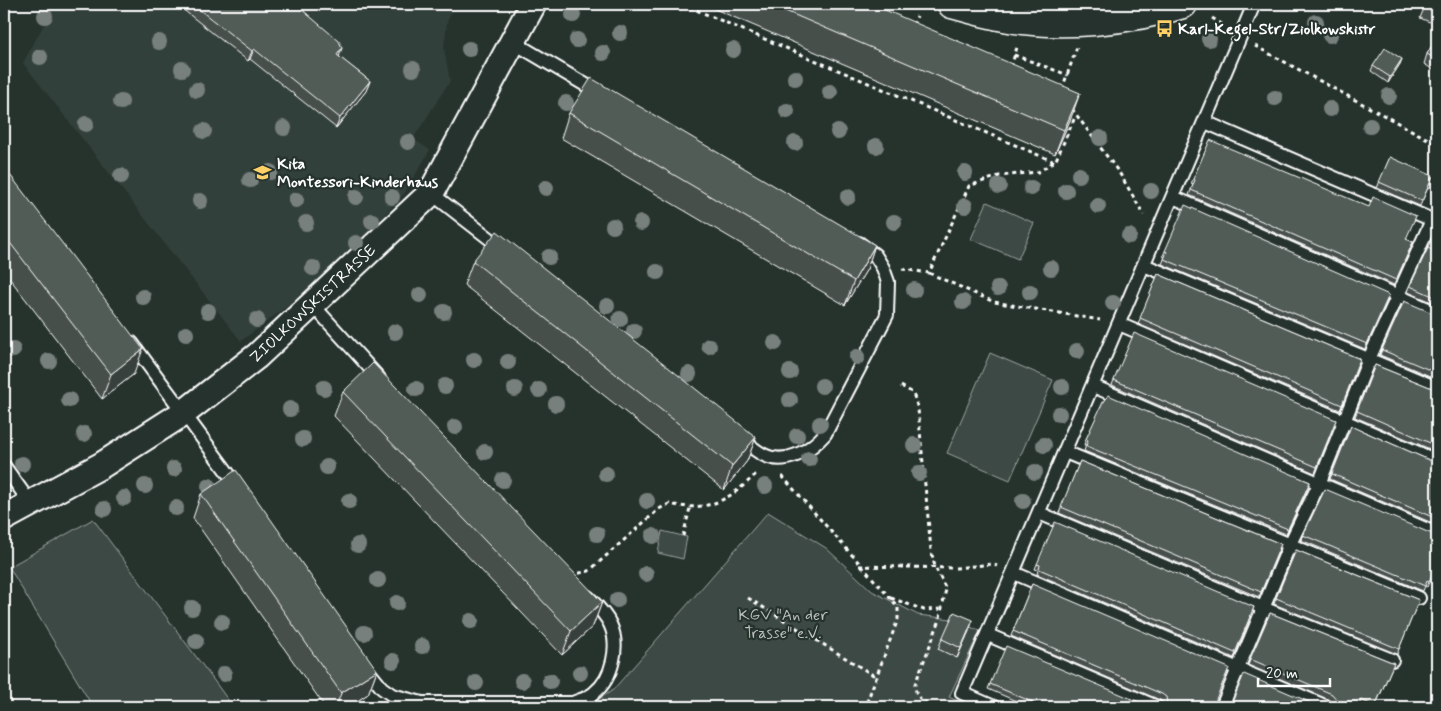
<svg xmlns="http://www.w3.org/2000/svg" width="1441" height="711" font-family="Mynerve,sans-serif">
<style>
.built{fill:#333f3a}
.green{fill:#3e4944;stroke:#9ea4a2}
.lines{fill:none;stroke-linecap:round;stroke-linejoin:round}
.lane-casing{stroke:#fff;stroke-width:16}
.street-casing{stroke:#fff;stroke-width:29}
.secondary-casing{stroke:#fff;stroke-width:31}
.path{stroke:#fff;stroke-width:3;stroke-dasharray:4 4;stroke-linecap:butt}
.lane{stroke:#26332d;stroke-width:12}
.street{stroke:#26332d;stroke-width:25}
.secondary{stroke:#26332d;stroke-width:28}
.tree{fill:#78807d}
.wall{fill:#464f4b;stroke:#fff}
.shaded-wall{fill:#39403d;stroke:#fff}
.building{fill:#515c57;stroke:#fff}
.labels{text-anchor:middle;stroke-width:4.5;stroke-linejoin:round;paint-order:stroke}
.poi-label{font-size:16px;font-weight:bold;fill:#fff;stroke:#26332d;text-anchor:start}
.street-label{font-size:16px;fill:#fff;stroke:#26332d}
.park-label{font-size:16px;fill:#bbbfbe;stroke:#26332d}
</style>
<rect width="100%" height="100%" fill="#26332d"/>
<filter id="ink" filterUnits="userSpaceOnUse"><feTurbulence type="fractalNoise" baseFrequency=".02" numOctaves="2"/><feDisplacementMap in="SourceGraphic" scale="10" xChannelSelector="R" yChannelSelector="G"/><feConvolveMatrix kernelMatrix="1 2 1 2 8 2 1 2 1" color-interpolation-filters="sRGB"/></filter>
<g filter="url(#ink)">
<!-- built -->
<path class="built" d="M55,4H455L447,22L444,48L450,81L413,139L430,150L404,194L349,253L290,304L241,341L23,63Z"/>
<!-- green -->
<g class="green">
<path d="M987,202L1034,223L1018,259L971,239Z"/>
<path d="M990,353L1053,380L1010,480L947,453Z"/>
<path d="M768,512L826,548L872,591L918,615L951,619L980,631L949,697L971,707H588L613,690Z"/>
<path d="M93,519L215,682L233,707H93L9,567Z"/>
<path d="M662,531L687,537L683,559L658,553Z"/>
</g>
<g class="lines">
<defs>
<g id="lane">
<path d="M513,42L601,94"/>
<path d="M1205,122L1437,222"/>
<path d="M431,193L503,249"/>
<path d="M1173,197L1437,313"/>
<path d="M1144,265L1437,388"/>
<path d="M312,304L379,378"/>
<path d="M1119,324L1437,461"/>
<path d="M132,343L239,488"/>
<path d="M1093,386L1437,534"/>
<path d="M740,437C747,443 754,450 762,454C785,467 811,450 825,434L887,315L888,282L883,268L875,255L859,243"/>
<path d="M1065,452L1419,598"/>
<path d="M4,466L31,504"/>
<path d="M1039,513L1263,608L1392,660"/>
<path d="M1014,573L1327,707"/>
<path d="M988,635L1157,707"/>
<path d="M364,666L382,688L392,695L422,703H573C580,700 588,698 594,693C613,678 620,645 610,624C605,613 596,605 588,597"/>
<path d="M994,707L962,693L1254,4"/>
<path d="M1222,707L1289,546L1319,484L1369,359L1432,220"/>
</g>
<path id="street" d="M4,518L102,465L185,412L257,356L431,193L533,4"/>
<path id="secondary" d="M952,4C970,9 987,14 1004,17C1058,28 1130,21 1183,4"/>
</defs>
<!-- lane casing -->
<use href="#lane" class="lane-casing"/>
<!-- street casing -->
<use href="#street" class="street-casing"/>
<!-- secondary casing -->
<use href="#secondary" class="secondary-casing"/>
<!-- path -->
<g class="path">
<path d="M682,4L1055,162L1075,117"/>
<path d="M1212,18L1225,26"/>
<path d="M913,25L917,16"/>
<path d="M1255,46L1437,144"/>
<path d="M1014,55L1068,75"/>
<path d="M1011,67L1018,44"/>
<path d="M1062,89L1077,47"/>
<path d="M1072,109L1120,174L1144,215"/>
<path d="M902,269L929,273L969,186L999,176L1038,172L1054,162"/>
<path d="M929,273L994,302L1100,320"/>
<path d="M901,386L913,393L918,409L931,550L935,567L946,589L939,622L915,684C915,697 922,701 932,707"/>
<path d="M782,476L898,607V619L865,707"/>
<path d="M683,536L690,508"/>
<path d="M859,566L956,568L992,564L997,566"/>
<path d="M571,575L589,571L659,509L669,504C709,513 731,499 758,472"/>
<path d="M748,598L878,678"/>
<path d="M891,598L924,610L940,609"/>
</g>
<!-- lane -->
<use href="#lane" class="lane"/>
<!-- street -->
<use href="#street" class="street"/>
<!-- secondary -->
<use href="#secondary" class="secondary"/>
</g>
<!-- trees -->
<g class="tree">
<circle cx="573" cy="15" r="8"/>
<circle cx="45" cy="16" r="8"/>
<circle cx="1316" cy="22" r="8"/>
<circle cx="620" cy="33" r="8"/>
<circle cx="1330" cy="35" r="8"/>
<circle cx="1209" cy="39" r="8"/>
<circle cx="577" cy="40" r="8"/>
<circle cx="159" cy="42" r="8"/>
<circle cx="469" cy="49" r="8"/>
<circle cx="733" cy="50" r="8"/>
<circle cx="603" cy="53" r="8"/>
<circle cx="40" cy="57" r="8"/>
<circle cx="182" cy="69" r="8"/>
<circle cx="413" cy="69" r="8"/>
<circle cx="795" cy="78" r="8"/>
<circle cx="197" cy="90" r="8"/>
<circle cx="830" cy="92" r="8"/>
<circle cx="1389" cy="96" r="8"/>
<circle cx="1275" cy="98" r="8"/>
<circle cx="121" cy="102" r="8"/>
<circle cx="566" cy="103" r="8"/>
<circle cx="1330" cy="109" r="8"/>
<circle cx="787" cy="111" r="8"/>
<circle cx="86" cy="124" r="8"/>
<circle cx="1370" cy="126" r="8"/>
<circle cx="284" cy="128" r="8"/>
<circle cx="204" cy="131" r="8"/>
<circle cx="838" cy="132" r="8"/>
<circle cx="1100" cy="138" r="8"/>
<circle cx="408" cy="142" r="8"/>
<circle cx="795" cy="143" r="8"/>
<circle cx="876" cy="146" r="8"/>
<circle cx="270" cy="172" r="8"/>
<circle cx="965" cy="173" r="8"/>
<circle cx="1079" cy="175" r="8"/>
<circle cx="121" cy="176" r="8"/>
<circle cx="250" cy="180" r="8"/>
<circle cx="999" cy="186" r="8"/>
<circle cx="546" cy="188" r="8"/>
<circle cx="1031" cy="188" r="8"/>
<circle cx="1066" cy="191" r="8"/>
<circle cx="1151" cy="191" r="8"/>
<circle cx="356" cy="197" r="8"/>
<circle cx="392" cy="197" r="8"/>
<circle cx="848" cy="197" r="8"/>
<circle cx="296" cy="200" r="8"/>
<circle cx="200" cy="201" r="8"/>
<circle cx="965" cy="206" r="8"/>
<circle cx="1098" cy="206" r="8"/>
<circle cx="372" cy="221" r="8"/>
<circle cx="894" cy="222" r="8"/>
<circle cx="306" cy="223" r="8"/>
<circle cx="641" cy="223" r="8"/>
<circle cx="613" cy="226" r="8"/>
<circle cx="1129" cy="236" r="8"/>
<circle cx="356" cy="243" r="8"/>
<circle cx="549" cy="257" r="8"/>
<circle cx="313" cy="268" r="8"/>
<circle cx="1051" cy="268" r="8"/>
<circle cx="657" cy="272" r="8"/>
<circle cx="998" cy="288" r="8"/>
<circle cx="914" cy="290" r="8"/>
<circle cx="1030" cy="292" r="8"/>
<circle cx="420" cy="295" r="8"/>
<circle cx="143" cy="297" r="8"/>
<circle cx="963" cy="302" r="8"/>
<circle cx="1113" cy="303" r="8"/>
<circle cx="607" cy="306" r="8"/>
<circle cx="208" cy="311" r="8"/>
<circle cx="444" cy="312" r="8"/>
<circle cx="620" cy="319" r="8"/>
<circle cx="257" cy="320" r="8"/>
<circle cx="634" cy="331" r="8"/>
<circle cx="395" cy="332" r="8"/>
<circle cx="186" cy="334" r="8"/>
<circle cx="775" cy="343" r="8"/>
<circle cx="709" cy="346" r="8"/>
<circle cx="13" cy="350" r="8"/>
<circle cx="1077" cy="351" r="8"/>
<circle cx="857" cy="357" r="8"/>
<circle cx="474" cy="360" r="8"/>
<circle cx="49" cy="361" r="8"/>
<circle cx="508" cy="362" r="8"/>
<circle cx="790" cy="372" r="8"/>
<circle cx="689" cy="374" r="8"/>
<circle cx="445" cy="386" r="8"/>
<circle cx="822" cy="386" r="8"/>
<circle cx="1062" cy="387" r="8"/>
<circle cx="324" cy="388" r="8"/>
<circle cx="416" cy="389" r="8"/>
<circle cx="515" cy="389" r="8"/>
<circle cx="539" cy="390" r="8"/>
<circle cx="69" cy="400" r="8"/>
<circle cx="790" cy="400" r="8"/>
<circle cx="556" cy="404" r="8"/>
<circle cx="290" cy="409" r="8"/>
<circle cx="1059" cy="414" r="8"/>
<circle cx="820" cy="424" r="8"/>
<circle cx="455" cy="427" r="8"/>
<circle cx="84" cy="434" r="8"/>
<circle cx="797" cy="436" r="8"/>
<circle cx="303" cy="439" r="8"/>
<circle cx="914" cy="445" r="8"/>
<circle cx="1044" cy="445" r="8"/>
<circle cx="485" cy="452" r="8"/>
<circle cx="809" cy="459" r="8"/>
<circle cx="22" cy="464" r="8"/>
<circle cx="327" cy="467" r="8"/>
<circle cx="174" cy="469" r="8"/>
<circle cx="1035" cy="472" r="8"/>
<circle cx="919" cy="473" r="8"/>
<circle cx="606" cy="474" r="8"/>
<circle cx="503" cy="480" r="8"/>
<circle cx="145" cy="486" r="8"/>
<circle cx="209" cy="486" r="8"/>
<circle cx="765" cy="486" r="8"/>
<circle cx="124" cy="498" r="8"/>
<circle cx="349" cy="501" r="8"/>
<circle cx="647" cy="501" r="8"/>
<circle cx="1023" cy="501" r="8"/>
<circle cx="176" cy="508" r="8"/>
<circle cx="104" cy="509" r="8"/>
<circle cx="597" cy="534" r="8"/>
<circle cx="653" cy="536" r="8"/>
<circle cx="358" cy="545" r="8"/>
<circle cx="646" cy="574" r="8"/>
<circle cx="378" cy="580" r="8"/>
<circle cx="617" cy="600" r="8"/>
<circle cx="397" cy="603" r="8"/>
<circle cx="192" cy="608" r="8"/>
<circle cx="471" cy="621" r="8"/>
<circle cx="222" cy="622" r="8"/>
<circle cx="364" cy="633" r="8"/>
<circle cx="196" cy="641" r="8"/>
<circle cx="422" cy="646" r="8"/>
<circle cx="393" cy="661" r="8"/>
<circle cx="580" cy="673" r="8"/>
<circle cx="224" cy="674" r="8"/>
<circle cx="522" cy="681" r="8"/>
<circle cx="550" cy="681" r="8"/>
<circle cx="476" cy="683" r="8"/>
</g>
<!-- wall -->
<g class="wall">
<path d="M176,4H308L303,10L342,48L339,57L370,81L366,91L336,128L250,59L248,61Z"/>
<path d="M703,4H871L1071,118L1055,154Z"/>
<path d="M1426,4H1437V25L1420,18Z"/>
<path d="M1437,37V72L1424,64L1427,54Z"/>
<path d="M1402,59L1400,64L1388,83L1371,71L1373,66Z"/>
<path d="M569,113L875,245L867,269L845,305L561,138Z"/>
<path d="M1390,157L1431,181L1420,206L1377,188Z"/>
<path d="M4,167L134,374L102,399L4,271Z"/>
<path d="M1193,179L1406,239L1413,242L1394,285L1189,195L1193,185L1191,184Z"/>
<path d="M1165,251L1389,295L1365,349L1162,264L1165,257L1163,256Z"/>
<path d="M1437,252V304L1408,292L1410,286Z"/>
<path d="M473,261L756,437L747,461L724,490L464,285Z"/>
<path d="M1158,274L1360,359L1340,410L1138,324Z"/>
<path d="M1437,315V379L1380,355L1382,350Z"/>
<path d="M1375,365L1437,390V452L1355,417Z"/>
<path d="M1114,380L1336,420L1315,473L1112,385Z"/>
<path d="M343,392L602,602L593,626L562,655L334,416Z"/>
<path d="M1104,402L1310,482L1286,534L1084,451L1086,445H1084L1086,439Z"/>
<path d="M1351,426L1436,463H1437V525L1330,479Z"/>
<path d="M1080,461L1281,544L1259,597L1059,513Z"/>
<path d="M201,494L377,670L368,694L348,707H325L193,518Z"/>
<path d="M1303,535L1436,536L1437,564L1427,587L1425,586L1423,591L1301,540Z"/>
<path d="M1296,550L1419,600L1397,654L1274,604Z"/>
<path d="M1037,564L1254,607L1234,658L1037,574L1038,570L1035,569Z"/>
<path d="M1032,584L1216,700L1217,706L1164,707V703L1160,700L1011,636Z"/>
<path d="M1270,613L1394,663L1375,707H1363L1359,705L1335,706L1330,700L1248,665Z"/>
<path d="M969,631L957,658L938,649L942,639Z"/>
<path d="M990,684L1151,707H1030L988,689Z"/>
</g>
<!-- shaded-wall -->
<g class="shaded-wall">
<path d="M304,4H308L297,18L300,8Z"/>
<path d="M254,49L250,59L248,61L252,51Z"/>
<path d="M1402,59L1400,64L1388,83L1390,77Z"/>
<path d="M370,81L366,91L336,128L340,118Z"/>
<path d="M1080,93L1071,118L1055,154L1064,130Z"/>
<path d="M875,245L867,269L845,305L854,281Z"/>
<path d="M143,349L134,374L102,399L111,374Z"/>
<path d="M756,437L747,461L724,490L732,466Z"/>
<path d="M1310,482L1308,487L1286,534L1288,529Z"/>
<path d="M602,602L593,626L562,655L571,631Z"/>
<path d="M973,620L969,631L957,658L961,648Z"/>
<path d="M377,670L368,694L348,707H336L341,693Z"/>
</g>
<!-- building -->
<g class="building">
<path d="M192,4H304L300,8L339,41L342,48L337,55L370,81L340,118L254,49L252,51Z"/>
<path d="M769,4H871L1080,93L1064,130Z"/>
<path d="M1426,4H1437V13L1424,8Z"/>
<path d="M1437,37V60L1427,54Z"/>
<path d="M1385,48L1402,59L1390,77L1373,66Z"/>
<path d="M591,78L875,245L854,281L569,113Z"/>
<path d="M1210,140L1369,207L1373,197L1416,216L1406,239L1413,242L1396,280L1191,190L1195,180L1193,179Z"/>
<path d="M1390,157L1433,176L1422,201L1379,182Z"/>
<path d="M4,167L143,349L111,374L4,235Z"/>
<path d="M1185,205L1389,295L1367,344L1164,259L1167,252L1165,251Z"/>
<path d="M497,231L756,437L732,466L473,261Z"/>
<path d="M1428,248L1437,252V298L1410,286Z"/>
<path d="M1158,274L1360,359L1342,405L1140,318Z"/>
<path d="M1404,301L1437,315V373L1382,350Z"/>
<path d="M1134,333L1336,420L1317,467L1114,380Z"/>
<path d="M373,363L602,602L571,631L343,392Z"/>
<path d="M1375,365L1437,390V446L1357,411Z"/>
<path d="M1108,395L1310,482L1288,529L1086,446L1088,440L1086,439L1103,402H1104Z"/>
<path d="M1351,426L1436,463H1437V519L1332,474Z"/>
<path d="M1080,461L1281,544L1261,592L1061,507Z"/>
<path d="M236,470L377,670L341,693L201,494Z"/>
<path d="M1325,489L1437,536V563L1429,582L1427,581L1425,586L1303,535Z"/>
<path d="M1055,522L1254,607L1235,653L1039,569L1040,565L1037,564Z"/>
<path d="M1296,550L1419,600L1399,649L1276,598Z"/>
<path d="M1032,584L1229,668L1216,699L1217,706L1219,707H1164L1167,704L1166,697L1162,694L1013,631Z"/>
<path d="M954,612L973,620L961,648L942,639Z"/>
<path d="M1270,613L1394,663L1375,706L1361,700L1358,707H1334L1336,705L1337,700L1332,694L1250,659Z"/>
<path d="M1006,646L1151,707H1044L990,684Z"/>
<path d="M1244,674L1321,707H1229L1231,705Z"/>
</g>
</g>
<!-- icons -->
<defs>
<symbol id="bus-bare" viewBox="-9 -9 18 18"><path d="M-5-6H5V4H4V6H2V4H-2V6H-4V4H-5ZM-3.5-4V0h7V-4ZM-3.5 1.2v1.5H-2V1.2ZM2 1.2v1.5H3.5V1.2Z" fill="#ffd166" stroke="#26332d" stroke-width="2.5" paint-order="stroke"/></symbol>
<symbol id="school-bare" viewBox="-9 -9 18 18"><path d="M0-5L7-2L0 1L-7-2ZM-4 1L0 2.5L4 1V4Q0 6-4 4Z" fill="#ffd166" stroke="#26332d" stroke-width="2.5" paint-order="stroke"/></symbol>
</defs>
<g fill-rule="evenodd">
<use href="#bus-bare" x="1152" y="16" width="25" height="25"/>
<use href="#school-bare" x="250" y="160" width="25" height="25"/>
</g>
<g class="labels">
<!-- poi labels -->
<g class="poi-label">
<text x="1178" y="34">Karl-Kegel-Str/Ziolkowskistr</text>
<text x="277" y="169">Kita<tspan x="277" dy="18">Montessori-Kinderhaus</tspan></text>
</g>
<!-- street labels -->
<g class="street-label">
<text transform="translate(312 303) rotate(-43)" y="6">ZIOLKOWSKISTRASSE</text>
</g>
<!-- park labels -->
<g class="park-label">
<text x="783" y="620">KGV "An der<tspan x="783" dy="18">Trasse" e.V.</tspan></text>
</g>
</g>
<!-- margin -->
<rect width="1441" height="711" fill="none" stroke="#26332d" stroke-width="20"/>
<rect x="10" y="10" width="1421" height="691" fill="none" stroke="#fff" stroke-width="2" filter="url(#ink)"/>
<!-- scale -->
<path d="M1258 678v8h72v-8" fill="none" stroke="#ffffff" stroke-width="2.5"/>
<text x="1266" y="678" font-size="15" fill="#ffffff" stroke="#26332d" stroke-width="4" paint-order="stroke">20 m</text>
</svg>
